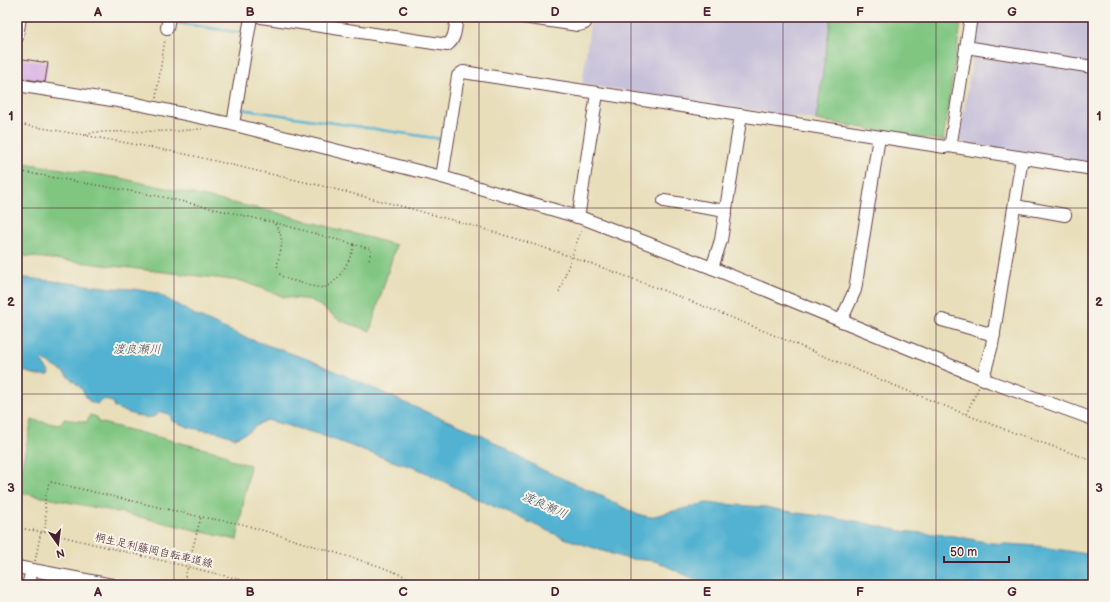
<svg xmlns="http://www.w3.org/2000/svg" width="1110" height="602" font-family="'Balsamiq Sans','Klee One',sans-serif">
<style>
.industrial{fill:#c6c0d9}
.green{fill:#80c681;stroke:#657256}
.water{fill:#52b2d1;stroke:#4e687e}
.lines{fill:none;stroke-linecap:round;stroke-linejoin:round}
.stream{stroke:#52b2d1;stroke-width:2.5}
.building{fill:#d2a2e2}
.minor-casing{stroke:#623c40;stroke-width:14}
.path{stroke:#623c40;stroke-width:1.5;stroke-dasharray:1 3;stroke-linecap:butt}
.minor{stroke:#fff;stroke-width:12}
.grid{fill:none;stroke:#4a1f2b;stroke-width:1;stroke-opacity:0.55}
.labels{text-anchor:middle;stroke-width:4;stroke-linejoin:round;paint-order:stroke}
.street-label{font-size:11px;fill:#4a1f2b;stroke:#f7f3e8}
.water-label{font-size:12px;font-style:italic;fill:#4d5265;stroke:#f7f3e8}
.neatline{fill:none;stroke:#4a1f2b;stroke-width:1.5}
.grid-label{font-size:13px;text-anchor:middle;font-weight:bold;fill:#4a1f2b}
</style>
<rect width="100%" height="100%" fill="#f7f3e8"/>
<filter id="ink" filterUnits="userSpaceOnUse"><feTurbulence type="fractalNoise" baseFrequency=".025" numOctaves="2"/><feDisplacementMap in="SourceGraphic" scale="8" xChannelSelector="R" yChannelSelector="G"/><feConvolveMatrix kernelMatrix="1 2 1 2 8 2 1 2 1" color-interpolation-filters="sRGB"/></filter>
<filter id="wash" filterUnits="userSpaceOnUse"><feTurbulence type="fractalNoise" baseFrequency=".012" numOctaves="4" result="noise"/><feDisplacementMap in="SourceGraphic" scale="16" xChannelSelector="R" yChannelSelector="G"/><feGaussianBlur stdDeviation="0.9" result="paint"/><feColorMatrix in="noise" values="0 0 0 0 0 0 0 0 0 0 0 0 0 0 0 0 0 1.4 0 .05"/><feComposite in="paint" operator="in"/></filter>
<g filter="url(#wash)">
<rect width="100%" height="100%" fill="#e8deba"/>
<!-- industrial -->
<g class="industrial">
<path d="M591,17H831L816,120L582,84Z"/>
<path d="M979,17H1093V164L959,142Z"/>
</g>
<!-- green -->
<g class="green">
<path d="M831,17H962L943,141L816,120Z"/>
<path d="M17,162L120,178L278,213L396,245L370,331L339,320L326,310L311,300L284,297L242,281L17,255Z"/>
<path d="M90,415L97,417L98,422L225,454L230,460L250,465L237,540L123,513L17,492V487L32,420L59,425L64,419L87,422Z"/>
</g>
<!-- water -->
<path class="water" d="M17,277L114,288L134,289L157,293L197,316L244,337L310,360L419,409L483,435L508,451L543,470L594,492L636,514L650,517L706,503L765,507L797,513L851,520L901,531L955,536L991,543L1038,546L1093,555V585H715L701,582L655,561L631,559L621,557L564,538L482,501L425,472L410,466L398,463L318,434L267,420L259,424L250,431L235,438L218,432L201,430L188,427L172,421L170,415L166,413L160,412C157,413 155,417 152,417C141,419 124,411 114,407V403L104,399L97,404L91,402L88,400L81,388L62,371L42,359L43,364L50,373L49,375H37L17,369Z"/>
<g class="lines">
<!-- stream -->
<g class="stream">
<path d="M136,17L165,21"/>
<path d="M171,22L242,33"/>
<path d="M454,74L455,69L458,67L463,68"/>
<path d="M241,109L441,139L444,138"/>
</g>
</g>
<g id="blocks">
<!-- building -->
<path class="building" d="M17,58L48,63L45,82L17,78Z"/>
</g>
</g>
<g filter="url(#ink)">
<use href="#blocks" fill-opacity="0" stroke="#623c40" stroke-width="1"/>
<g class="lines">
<defs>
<g id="minor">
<path d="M261,17L447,45C456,39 455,27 457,17"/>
<path d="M523,17L578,25L583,24L585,23L586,17"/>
<path d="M167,28L169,17"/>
<path d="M17,37L20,17"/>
<path d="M966,47L1093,67"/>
<path d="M17,85L137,104L227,123L442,177L585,219L712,268L991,382L1093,419"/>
<path d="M233,124L251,17"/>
<path d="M949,146L1093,169"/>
<path d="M442,177L458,76L463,72L945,147L949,146L951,142L971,17"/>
<path d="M664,201L726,211"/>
<path d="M1015,206L1065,215"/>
<path d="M577,217L579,212L597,93"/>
<path d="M712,268L721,240L741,115"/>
<path d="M942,320L994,335"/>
<path d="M841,321L855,290L879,137"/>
<path d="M983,378L992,345L1022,158"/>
<path d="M17,567L112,585"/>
<path d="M28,585L32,571"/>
</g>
</defs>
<!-- minor casing -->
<use href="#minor" class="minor-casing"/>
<!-- path -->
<g class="path">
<path d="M156,98L165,39"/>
<path d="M17,124C73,133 129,143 185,154C229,164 273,175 318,185C402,206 487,228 569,256C704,302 833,362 965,414C1007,431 1050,445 1093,461"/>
<path d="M86,135L95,132L177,131L202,129"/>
<path d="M17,171L158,196L276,223L371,249L369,260"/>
<path d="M275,224V225C291,244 272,261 279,273C283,279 291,280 298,282C306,284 317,289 325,287C338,284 352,257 354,245"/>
<path d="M559,292L582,228"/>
<path d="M966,414L979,387"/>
<path d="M51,482L201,517L242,524L379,566L427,585"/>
<path d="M17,528L44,532L263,585"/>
<path d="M44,532C47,526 45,509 45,500C46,494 48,488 49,481"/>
<path d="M35,561L41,532"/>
<path d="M183,585L201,517"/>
</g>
<!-- minor -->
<use href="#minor" class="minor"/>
</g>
</g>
<!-- grid -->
<path class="grid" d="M174,17V585M327,17V585M479,17V585M631,17V585M783,17V585M936,17V585M17,208H1093M17,394H1093"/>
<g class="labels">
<!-- street labels -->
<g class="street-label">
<text transform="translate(154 550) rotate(13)" y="4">桐生足利藤岡自転車道線</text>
</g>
<!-- water labels -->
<g class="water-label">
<text x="137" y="353">渡良瀬川</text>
<text transform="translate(545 505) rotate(24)" y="4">渡良瀬川</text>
</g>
</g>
<!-- margin -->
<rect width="1110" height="602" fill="none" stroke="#f7f3e8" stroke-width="44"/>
<!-- north arrow -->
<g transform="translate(58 544) rotate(166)" stroke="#f7f3e8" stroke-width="3" paint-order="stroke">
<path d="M0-3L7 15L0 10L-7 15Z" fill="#4a1f2b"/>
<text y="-6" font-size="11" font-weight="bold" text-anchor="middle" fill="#4a1f2b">N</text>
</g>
<!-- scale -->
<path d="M944 556v6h65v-6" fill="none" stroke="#4a1f2b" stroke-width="2"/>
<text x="950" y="556" font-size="12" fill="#4a1f2b" stroke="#f7f3e8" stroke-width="3" paint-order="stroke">50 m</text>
<rect x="22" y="22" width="1066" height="558" class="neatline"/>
<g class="grid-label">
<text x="98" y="16">A</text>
<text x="250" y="16">B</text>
<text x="403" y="16">C</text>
<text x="555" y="16">D</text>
<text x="707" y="16">E</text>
<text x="860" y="16">F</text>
<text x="1012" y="16">G</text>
<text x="11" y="120">1</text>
<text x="1099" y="120">1</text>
<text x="11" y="306">2</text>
<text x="1099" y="306">2</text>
<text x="11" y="492">3</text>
<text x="1099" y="492">3</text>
<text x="98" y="596">A</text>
<text x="250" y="596">B</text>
<text x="403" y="596">C</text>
<text x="555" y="596">D</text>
<text x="707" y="596">E</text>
<text x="860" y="596">F</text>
<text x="1012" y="596">G</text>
</g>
</svg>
